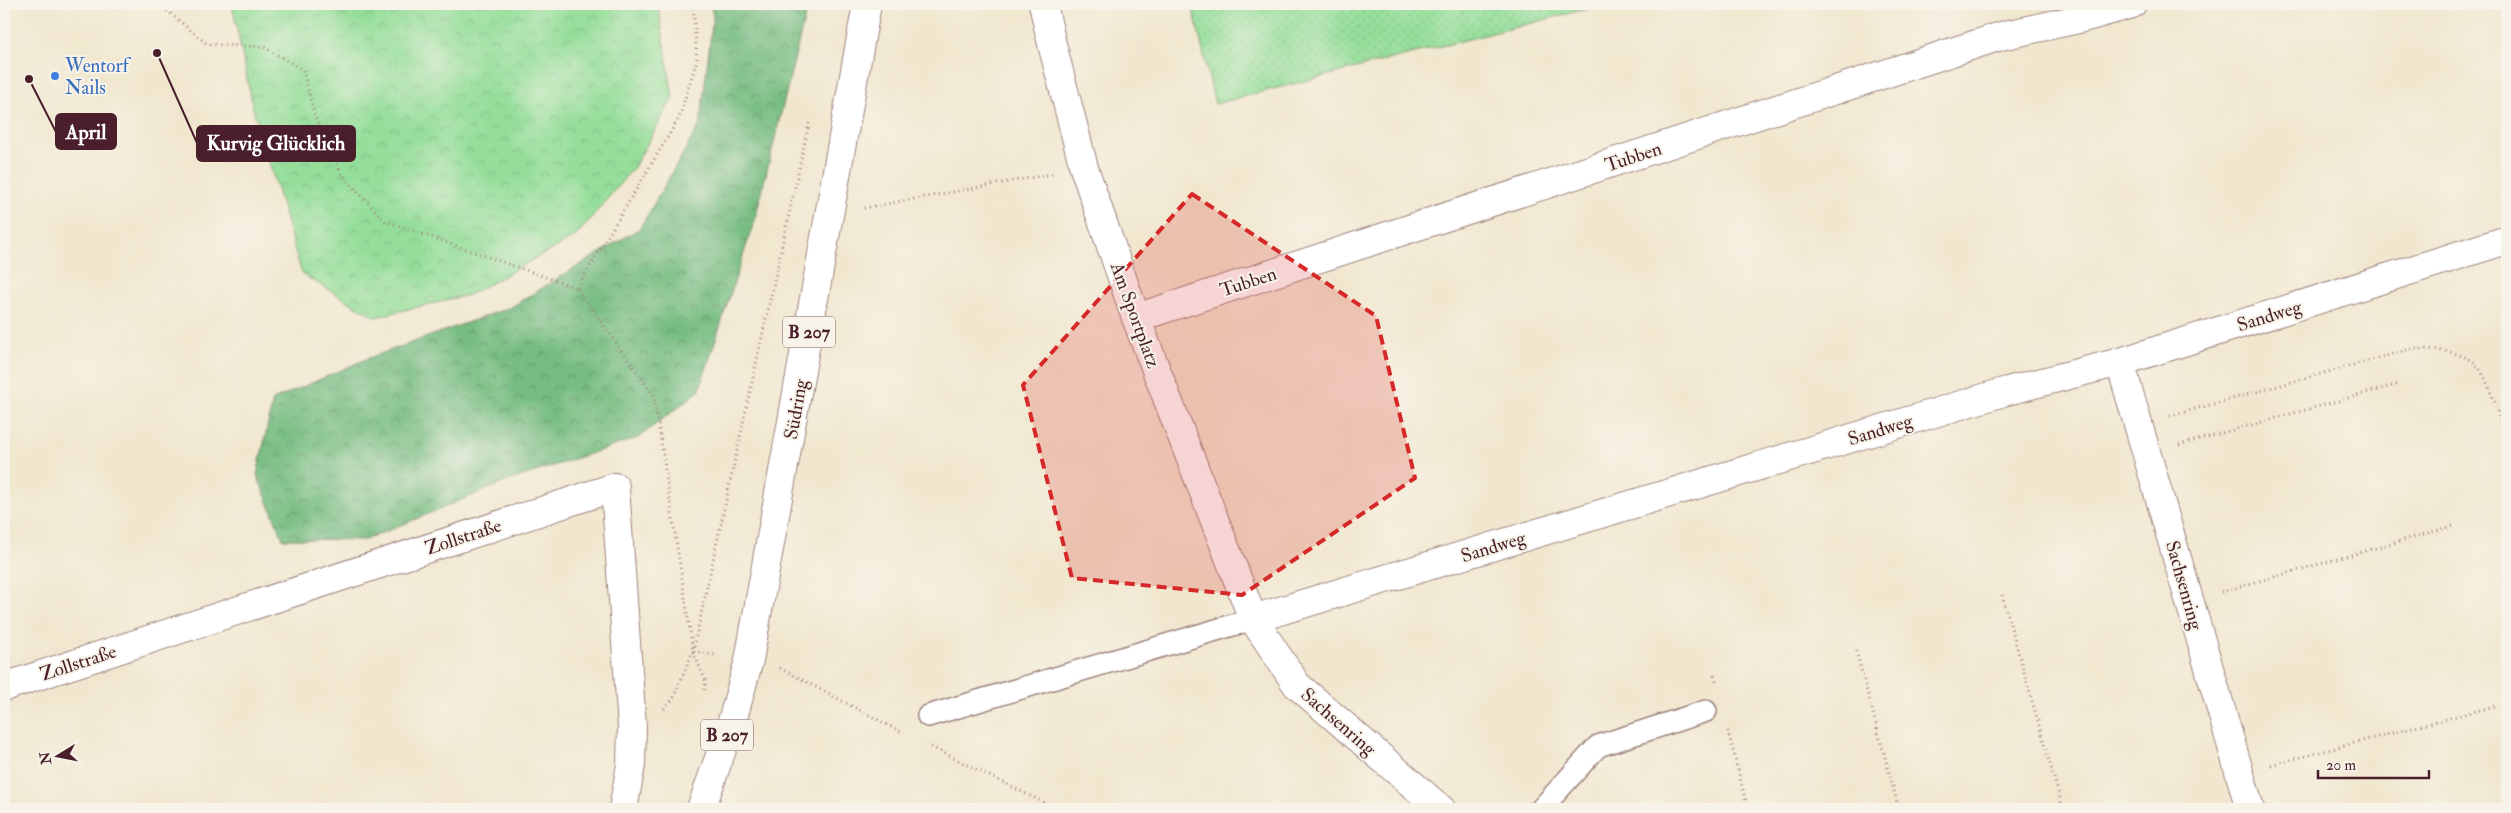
<svg xmlns="http://www.w3.org/2000/svg" width="2511" height="813" font-family="'IM FELL Double Pica',serif">
<style>
.grass{fill:url(#grass-dots);stroke:#6f7e62}
.forest{fill:url(#forest-crowns);stroke:#606e56}
.park{fill:url(#park-crowns);stroke:#6f7e62}
.lines{fill:none;stroke-linecap:round;stroke-linejoin:round}
.service-casing{stroke:#9e837d;stroke-width:24}
.minor-casing{stroke:#9e837d;stroke-width:30}
.primary-casing{stroke:#9e837d;stroke-width:30}
.path{stroke:#9e837d;stroke-width:3;stroke-dasharray:1 4;stroke-linecap:butt}
.service{stroke:#fff;stroke-width:21}
.minor{stroke:#fff;stroke-width:28}
.primary{stroke:#fff;stroke-width:28}
.marked{fill:#d62828;fill-opacity:0.2;stroke:#d62828;stroke-width:4;stroke-dasharray:10 6;stroke-linejoin:round}
.shop-dot{fill:#3f7fe0;stroke:#f7f3e8;stroke-width:2}
.labels{text-anchor:middle;stroke-width:4;stroke-linejoin:round;paint-order:stroke}
.shield{fill:#f7f3e8;stroke:#7e5f64;stroke-width:1}
.shield-label{font-size:18px;font-weight:bold;fill:#4a1f2b}
.shop-label{font-size:19px;fill:#366cbe;stroke:#f7f3e8;text-anchor:start}
.street-label{font-size:19px;fill:#4a1f2b;stroke:#f7f3e8}
.leader{fill:none;stroke:#4a1f2b;stroke-width:2}
.callout-dot{fill:#4a1f2b;stroke:#f7f3e8;stroke-width:2}
.callout{fill:#4a1f2b;stroke:#4a1f2b;stroke-width:2}
.callout-label{font-size:20px;text-anchor:middle;font-weight:bold;fill:#fff}
</style>
<defs>
<pattern id="grass-dots" width="8" height="8" patternUnits="userSpaceOnUse" patternTransform="scale(1.25)"><rect width="8" height="8" fill="#94de9a"/><path d="M2 2h.1M6 6h.1" fill="none" stroke="#81be85" stroke-width="1.8" stroke-linecap="round"/></pattern>
<pattern id="forest-crowns" width="20" height="18" patternUnits="userSpaceOnUse" patternTransform="scale(1.25)"><rect width="20" height="18" fill="#77bd82"/><path d="M2 6a3 3 0 1 1 6 0M12 15a3 3 0 1 1 6 0" fill="none" stroke="#64996b"/></pattern>
<pattern id="park-crowns" width="20" height="18" patternUnits="userSpaceOnUse" patternTransform="scale(1.25)"><rect width="20" height="18" fill="#94de9a"/><path d="M2 6a3 3 0 1 1 6 0M12 15a3 3 0 1 1 6 0" fill="none" stroke="#81be85"/></pattern>
</defs>
<rect width="100%" height="100%" fill="#f7f3e8"/>
<filter id="ink" filterUnits="userSpaceOnUse"><feTurbulence type="fractalNoise" baseFrequency=".02" numOctaves="2"/><feDisplacementMap in="SourceGraphic" scale="10" xChannelSelector="R" yChannelSelector="G"/><feConvolveMatrix kernelMatrix="1 2 1 2 8 2 1 2 1" color-interpolation-filters="sRGB"/></filter>
<filter id="wash" filterUnits="userSpaceOnUse"><feTurbulence type="fractalNoise" baseFrequency=".0096" numOctaves="4" result="noise"/><feDisplacementMap in="SourceGraphic" scale="20" xChannelSelector="R" yChannelSelector="G"/><feGaussianBlur stdDeviation="1.12" result="paint"/><feColorMatrix in="noise" values="0 0 0 0 0 0 0 0 0 0 0 0 0 0 0 0 0 1.4 0 .05"/><feComposite in="paint" operator="in"/></filter>
<g filter="url(#wash)">
<rect width="100%" height="100%" fill="#f1e7cf"/>
<!-- grass -->
<path class="grass" d="M1192,4H1606L1215,104Z"/>
<!-- forest -->
<path class="forest" d="M710,4H808L755,219L699,391L638,438L508,481L365,540L283,539L257,475L273,400L366,359L511,307L640,228L700,124L713,16Z"/>
<!-- park -->
<path class="park" d="M232,4H658L673,98L634,167L576,236L469,295L375,317L302,274L253,108Z"/>
</g>
<g filter="url(#ink)">
<g class="lines">
<defs>
<g id="service">
<path d="M928,716L1253,619"/>
<path d="M1541,809L1598,746L1706,711"/>
</g>
<g id="minor">
<path d="M1043,4L1052,44L1084,168L1136,318L1253,619L1297,685L1441,809"/>
<path d="M1136,318L2001,36L2083,18L2132,4"/>
<path d="M2120,362L2250,809"/>
<path d="M1253,619L2007,391L2120,362L2507,240"/>
<path d="M4,687L615,487L632,727L631,765L623,809"/>
</g>
<path id="primary" d="M701,809L733,718L749,660L867,4"/>
</defs>
<!-- service casing -->
<use href="#service" class="service-casing"/>
<!-- minor casing -->
<use href="#minor" class="minor-casing"/>
<!-- primary casing -->
<use href="#primary" class="primary-casing"/>
<!-- path -->
<g class="path">
<path d="M159,4L207,44L264,47L303,70L315,117L342,175L385,221L577,288L654,396L693,651L715,655"/>
<path d="M864,208L1052,174"/>
<path d="M577,288L679,118L697,60L693,4"/>
<path d="M2170,416L2414,348C2433,350 2454,350 2471,360C2489,372 2501,424 2507,445"/>
<path d="M2179,445L2399,384"/>
<path d="M2221,592L2453,526"/>
<path d="M2002,595L2063,809"/>
<path d="M1856,651L1899,809"/>
<path d="M693,652L706,681L704,690"/>
<path d="M780,668L903,733"/>
<path d="M1714,675L1717,684"/>
<path d="M664,709L673,699L693,651L809,123"/>
<path d="M1728,731L1748,809"/>
<path d="M931,747L1057,809"/>
<path d="M2271,765L2495,706"/>
</g>
<!-- service -->
<use href="#service" class="service"/>
<!-- minor -->
<use href="#minor" class="minor"/>
<!-- primary -->
<use href="#primary" class="primary"/>
</g>
</g>
<!-- marked area -->
<path class="marked" d="M1192,194L1376,316L1415,478L1242,595L1072,578L1023,385Z"/>
<!-- markers -->
<circle class="shop-dot" cx="55" cy="76" r="5"/>
<g class="labels">
<!-- shield labels -->
<g class="shield">
<rect x="783" y="316.5" width="52" height="31" rx="4"/>
<rect x="701" y="719.5" width="52" height="31" rx="4"/>
</g>
<g class="shield-label">
<text x="809" y="338">B 207</text>
<text x="727" y="741">B 207</text>
</g>
<!-- shop labels -->
<g class="shop-label">
<text x="65" y="72">Wentorf<tspan x="65" dy="22">Nails</tspan></text>
</g>
<!-- street labels -->
<g class="street-label">
<text transform="translate(1633 156) rotate(-18)" y="7">Tubben</text>
<text transform="translate(1248 281) rotate(-18)" y="7">Tubben</text>
<text transform="translate(1136 315) rotate(70)" y="7">Am Sportplatz</text>
<text transform="translate(2269 315) rotate(-17)" y="7">Sandweg</text>
<text transform="translate(795 409) rotate(-80)" y="7">Südring</text>
<text transform="translate(1880 429) rotate(-17)" y="7">Sandweg</text>
<text transform="translate(463 536) rotate(-18)" y="7">Zollstraße</text>
<text transform="translate(1493 546) rotate(-17)" y="7">Sandweg</text>
<text transform="translate(2185 585) rotate(74)" y="7">Sachsenring</text>
<text transform="translate(78 662) rotate(-18)" y="7">Zollstraße</text>
<text transform="translate(1339 721) rotate(41)" y="7">Sachsenring</text>
</g>
</g>
<!-- callouts -->
<path class="leader" d="M29 79L56 132M157 53L197 143"/>
<g class="callout-dot">
<circle cx="29" cy="79" r="5"/>
<circle cx="157" cy="53" r="5"/>
</g>
<g class="callout">
<rect x="56" y="114" width="60" height="35" rx="5"/>
<rect x="197" y="126" width="158" height="35" rx="5"/>
</g>
<g class="callout-label">
<text x="86" y="139">April</text>
<text x="276" y="150">Kurvig Glücklich</text>
</g>
<!-- margin -->
<rect width="2511" height="813" fill="none" stroke="#f7f3e8" stroke-width="20"/>
<!-- north arrow -->
<g transform="translate(58 756) rotate(260)" stroke="#f7f3e8" stroke-width="4" paint-order="stroke">
<path d="M0-4L9 19L0 12L-9 19Z" fill="#4a1f2b"/>
<text y="-8" font-size="14" font-weight="bold" text-anchor="middle" fill="#4a1f2b">N</text>
</g>
<!-- scale -->
<path d="M2318 770v8h111v-8" fill="none" stroke="#4a1f2b" stroke-width="2.5"/>
<text x="2326" y="770" font-size="15" fill="#4a1f2b" stroke="#f7f3e8" stroke-width="4" paint-order="stroke">20 m</text>
</svg>
